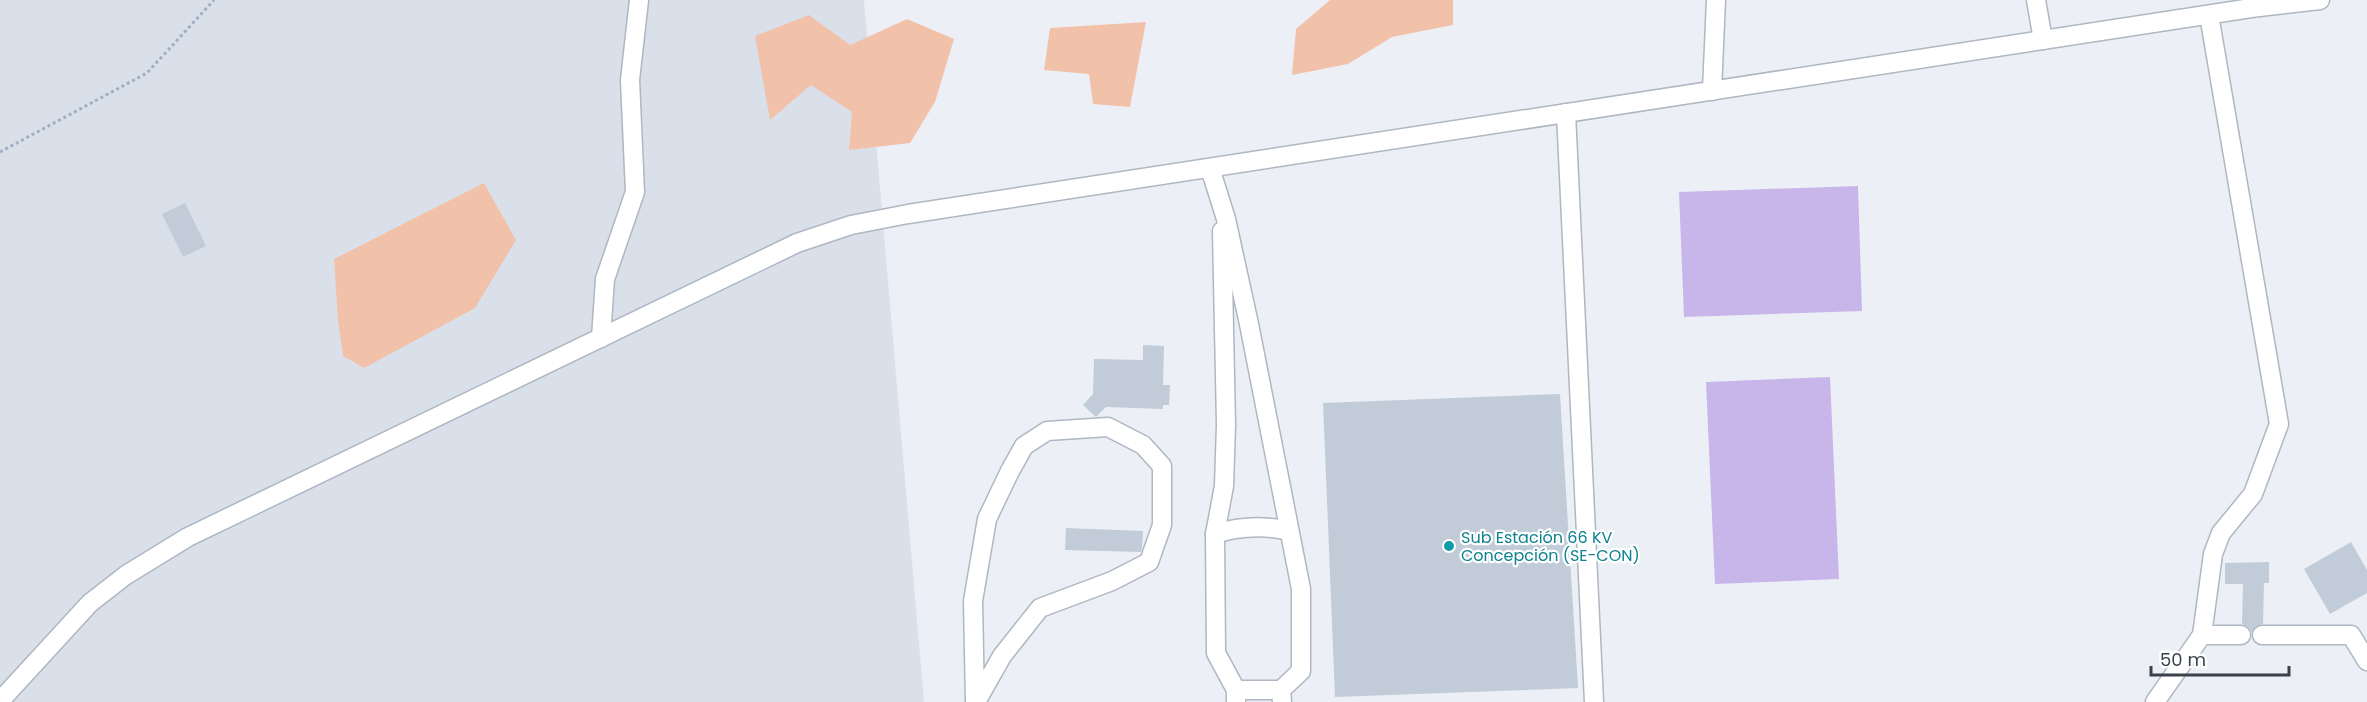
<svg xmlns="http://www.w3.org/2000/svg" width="2367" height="702" font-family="Poppins,sans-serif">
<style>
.residential{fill:#dae0ea}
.green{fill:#c8b5ea}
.water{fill:#f2c1a9}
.building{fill:#c1ccd8}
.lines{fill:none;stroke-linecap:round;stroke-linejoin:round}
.minor-casing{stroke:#aeb7c2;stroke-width:21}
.path{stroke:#9fafc4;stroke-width:3;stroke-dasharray:3 3;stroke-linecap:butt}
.minor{stroke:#fff;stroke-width:18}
.culture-dot{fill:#0f9aa8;stroke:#fff;stroke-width:2}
.labels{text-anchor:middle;stroke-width:4.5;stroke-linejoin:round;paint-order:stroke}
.culture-label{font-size:16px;fill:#0d838f;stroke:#fff;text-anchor:start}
</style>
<rect width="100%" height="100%" fill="#ecf0f6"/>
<!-- residential -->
<path class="residential" d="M0,0H864L924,702H0Z"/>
<!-- green -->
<g class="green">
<path d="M1858,186L1862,311L1684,317L1679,192Z"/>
<path d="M1830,377L1839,579L1715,584L1706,382Z"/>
</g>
<!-- water -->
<g class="water">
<path d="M1330,0H1453V25L1392,37L1348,64L1292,75L1296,29Z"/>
<path d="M809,15L850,45L907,19L954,39L935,102L910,143L849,150L852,112L811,85L770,120L755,36Z"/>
<path d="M1146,22L1130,107L1093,104L1089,74L1044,70L1050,28Z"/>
<path d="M484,183L516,240L475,308L364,368L343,356L338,321L334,259Z"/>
</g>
<!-- building -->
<g class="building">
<path d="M185,203L206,246L183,257L162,214Z"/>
<path d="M1143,345L1164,346L1163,385H1170L1169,405H1163V409L1106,407L1096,417L1083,405L1093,394L1094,359L1143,360Z"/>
<path d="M1560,394L1578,688L1335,697L1323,403Z"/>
<path d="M1066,528L1143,531L1142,547L1141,552L1065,550Z"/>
<path d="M2351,542L2367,570V593L2330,614L2304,569Z"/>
<path d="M2269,562V583H2264L2263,624L2256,626L2252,632L2247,626L2242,624L2243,584H2225V563Z"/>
</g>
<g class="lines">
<defs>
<g id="minor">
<path d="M2036,0L2043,40"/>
<path d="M1712,91L1716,0"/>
<path d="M1566,113L1594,702"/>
<path d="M1210,168L1226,219L1249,324L1301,589V671L1281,690L1282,702"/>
<path d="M1222,231L1226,425L1224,486L1215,534L1216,653L1236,690V702"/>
<path d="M601,338L605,279L635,192L630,80L639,0"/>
<path d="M1215,534C1240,526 1264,525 1289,531"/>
<path d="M2202,635L2213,554L2221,533L2253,494L2279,424L2209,15"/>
<path d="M2262,635H2351L2367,661"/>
<path d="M1236,690H1281"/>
<path d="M0,701L90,603L126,575L188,537L797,243L851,225L908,214L2251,8L2320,0"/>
<path d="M975,702L973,601L987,519L1010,471L1024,446L1047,431L1108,427L1143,445L1162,466V525L1149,562L1112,581L1040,608L1002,656L976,702"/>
<path d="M2155,702L2202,635H2241"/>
</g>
</defs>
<!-- minor casing -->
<use href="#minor" class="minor-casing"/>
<!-- path -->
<path class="path" d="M0,152L147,73L214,0"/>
<!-- minor -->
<use href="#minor" class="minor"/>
</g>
<!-- markers -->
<circle class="culture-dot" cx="1449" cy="546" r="6"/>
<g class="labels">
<!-- culture labels -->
<g class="culture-label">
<text x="1461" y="543">Sub Estación 66 KV<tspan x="1461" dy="18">Concepción (SE-CON)</tspan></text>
</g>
</g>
<!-- scale -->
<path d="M2151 666v9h138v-9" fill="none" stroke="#39414b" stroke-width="3"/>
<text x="2160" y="666" font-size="18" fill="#39414b" stroke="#ffffff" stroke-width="4.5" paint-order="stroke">50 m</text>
</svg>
